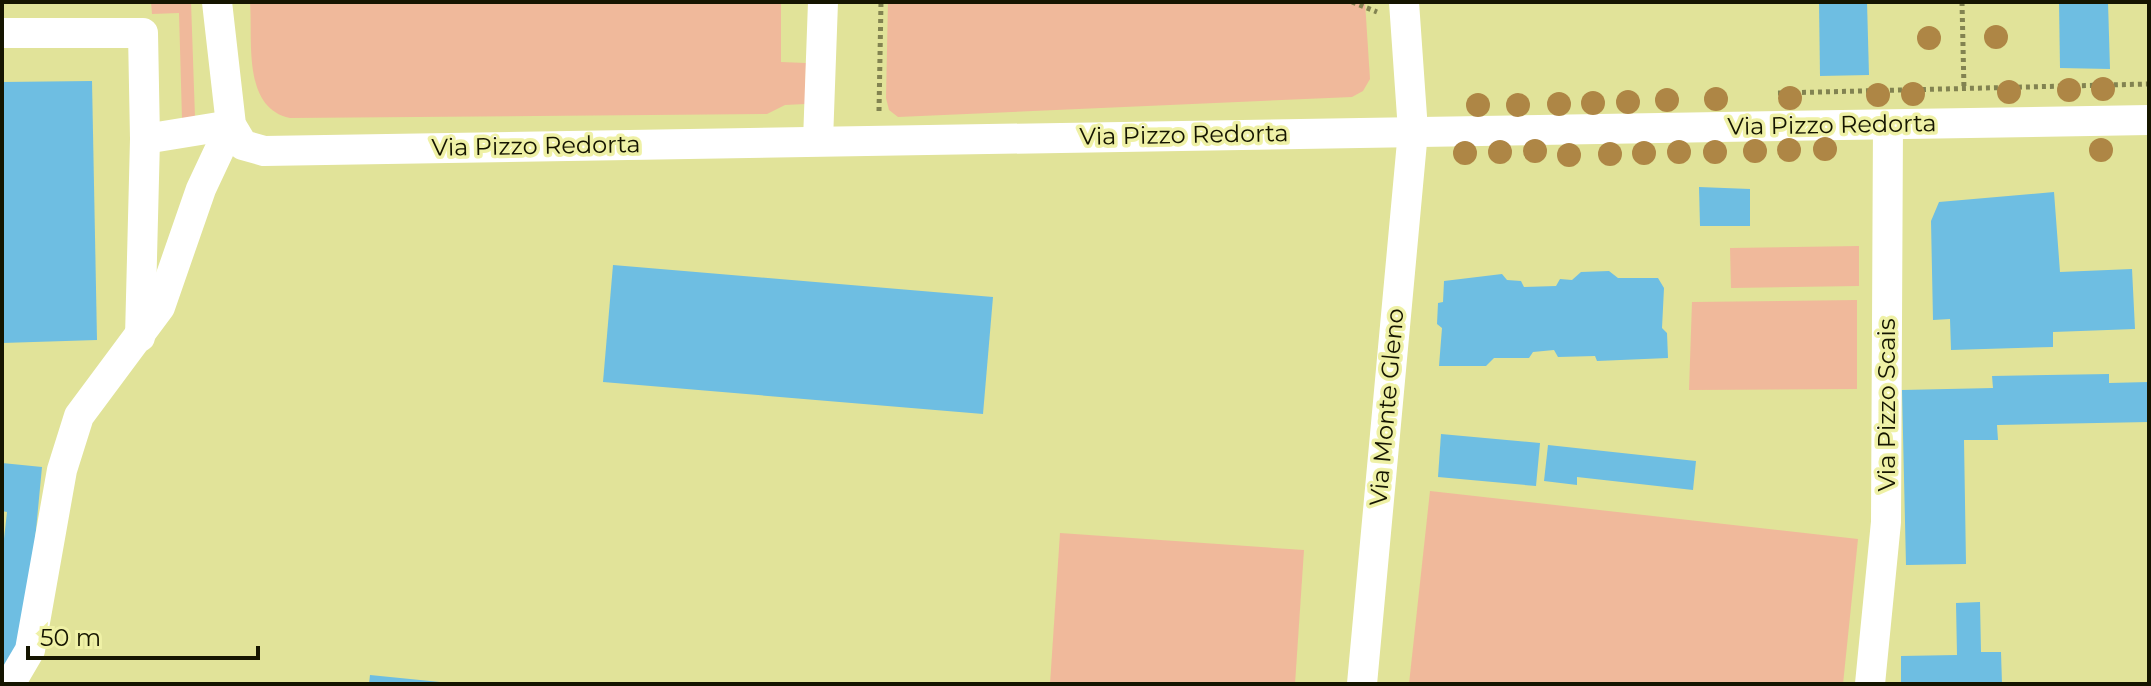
<svg xmlns="http://www.w3.org/2000/svg" width="2151" height="686" font-family="Montserrat,sans-serif">
<style>
.green{fill:#f0b99b}
.building{fill:#6ebee2}
.lines{fill:none;stroke-linecap:round;stroke-linejoin:round}
.path{stroke:#828351;stroke-width:5;stroke-dasharray:4 4;stroke-linecap:butt}
.minor{stroke:#fff;stroke-width:30}
.tree{fill:#ae8645}
.labels{text-anchor:middle;stroke-width:7;stroke-linejoin:round;paint-order:stroke}
.street-label{font-size:24px;fill:#151500;stroke:#eff1a6}
</style>
<rect width="100%" height="100%" fill="#e1e399"/>
<!-- green -->
<g class="green">
<path d="M151,2H191L195,117L182,119L179,13L152,14Z"/>
<path d="M250,2H781V62L806,63L805,104L785,105L767,114L290,118C242,108 253,41 250,2Z"/>
<path d="M888,2H1365L1370,79L1363,91L1352,97L898,117L889,110L886,98Z"/>
<path d="M1859,246V286L1731,288L1730,248Z"/>
<path d="M1857,300V389L1689,390L1692,302Z"/>
<path d="M1430,491L1858,539L1843,684H1409Z"/>
<path d="M1060,533L1304,550L1295,684H1050Z"/>
</g>
<!-- building -->
<g class="building">
<path d="M1819,2H1867L1869,75L1820,76Z"/>
<path d="M2059,2H2108L2110,69L2060,68Z"/>
<path d="M92,81L97,340L2,343V82Z"/>
<path d="M1699,187L1750,189V226H1700Z"/>
<path d="M2054,192L2060,272L2132,269L2135,329L2053,332V347L1951,350L1950,319L1933,320L1931,221L1939,202Z"/>
<path d="M613,265L993,297L983,414L603,382Z"/>
<path d="M1609,271L1618,278H1658L1664,288L1662,328L1667,333L1668,358L1597,361L1595,356L1558,357L1554,350L1533,352L1529,358H1494L1486,366H1439L1442,328L1437,324L1438,303L1443,302L1444,281L1502,274L1507,280L1521,281L1524,287L1556,286L1560,279L1572,280L1581,272Z"/>
<path d="M2109,374V383L2149,382V422L1997,425L1998,440H1964L1966,564L1906,565L1902,390L1993,388L1992,376Z"/>
<path d="M1441,434L1540,443L1536,486L1438,477Z"/>
<path d="M1548,445L1696,461L1693,490L1577,477V485L1544,481Z"/>
<path d="M2,463L42,467L34,551L19,644L2,671V557L7,512L2,511Z"/>
<path d="M1980,602L1981,652H2001L2002,684H1901V656L1957,655L1956,603Z"/>
<path d="M370,675L440,682V684H369Z"/>
</g>
<g class="lines">
<!-- path -->
<g class="path">
<path d="M1352,2L1377,12"/>
<path d="M1962,2L1964,89"/>
<path d="M1778,93L2149,84"/>
<path d="M879,111L881,2"/>
</g>
<!-- minor -->
<g class="minor">
<path d="M217,2L231,125L243,145L264,151L2149,120"/>
<path d="M2,33H143L145,139L231,125"/>
<path d="M818,141L823,2"/>
<path d="M140,337L145,139"/>
<path d="M10,684L30,650L62,470L79,416L160,307L201,189L231,125"/>
<path d="M1362,684L1413,131L1404,2"/>
<path d="M1870,684L1886,522L1888,125"/>
</g>
</g>
<!-- trees -->
<g class="tree">
<circle cx="1996" cy="37" r="12"/>
<circle cx="1929" cy="38" r="12"/>
<circle cx="2103" cy="89" r="12"/>
<circle cx="2069" cy="90" r="12"/>
<circle cx="2009" cy="92" r="12"/>
<circle cx="1913" cy="94" r="12"/>
<circle cx="1878" cy="95" r="12"/>
<circle cx="1790" cy="98" r="12"/>
<circle cx="1716" cy="99" r="12"/>
<circle cx="1667" cy="100" r="12"/>
<circle cx="1628" cy="102" r="12"/>
<circle cx="1593" cy="103" r="12"/>
<circle cx="1559" cy="104" r="12"/>
<circle cx="1478" cy="105" r="12"/>
<circle cx="1518" cy="105" r="12"/>
<circle cx="1825" cy="149" r="12"/>
<circle cx="1789" cy="150" r="12"/>
<circle cx="2101" cy="150" r="12"/>
<circle cx="1535" cy="151" r="12"/>
<circle cx="1755" cy="151" r="12"/>
<circle cx="1500" cy="152" r="12"/>
<circle cx="1679" cy="152" r="12"/>
<circle cx="1715" cy="152" r="12"/>
<circle cx="1465" cy="153" r="12"/>
<circle cx="1644" cy="153" r="12"/>
<circle cx="1610" cy="154" r="12"/>
<circle cx="1569" cy="155" r="12"/>
</g>
<g class="labels">
<!-- street labels -->
<g class="street-label">
<text transform="translate(1832 125) rotate(-1)" y="8">Via Pizzo Redorta</text>
<text transform="translate(1184 135) rotate(-1)" y="8">Via Pizzo Redorta</text>
<text transform="translate(536 146) rotate(-1)" y="8">Via Pizzo Redorta</text>
<text transform="translate(1887 405) rotate(-90)" y="8">Via Pizzo Scais</text>
<text transform="translate(1387 407) rotate(-85)" y="8">Via Monte Gleno</text>
</g>
</g>
<!-- border -->
<rect width="2151" height="686" fill="none" stroke="#151500" stroke-width="8"/>
<!-- scale -->
<path d="M28 646v12h230v-12" fill="none" stroke="#151500" stroke-width="4"/>
<text x="40" y="646" font-size="24" fill="#151500" stroke="#eff1a6" stroke-width="6" paint-order="stroke">50 m</text>
</svg>
